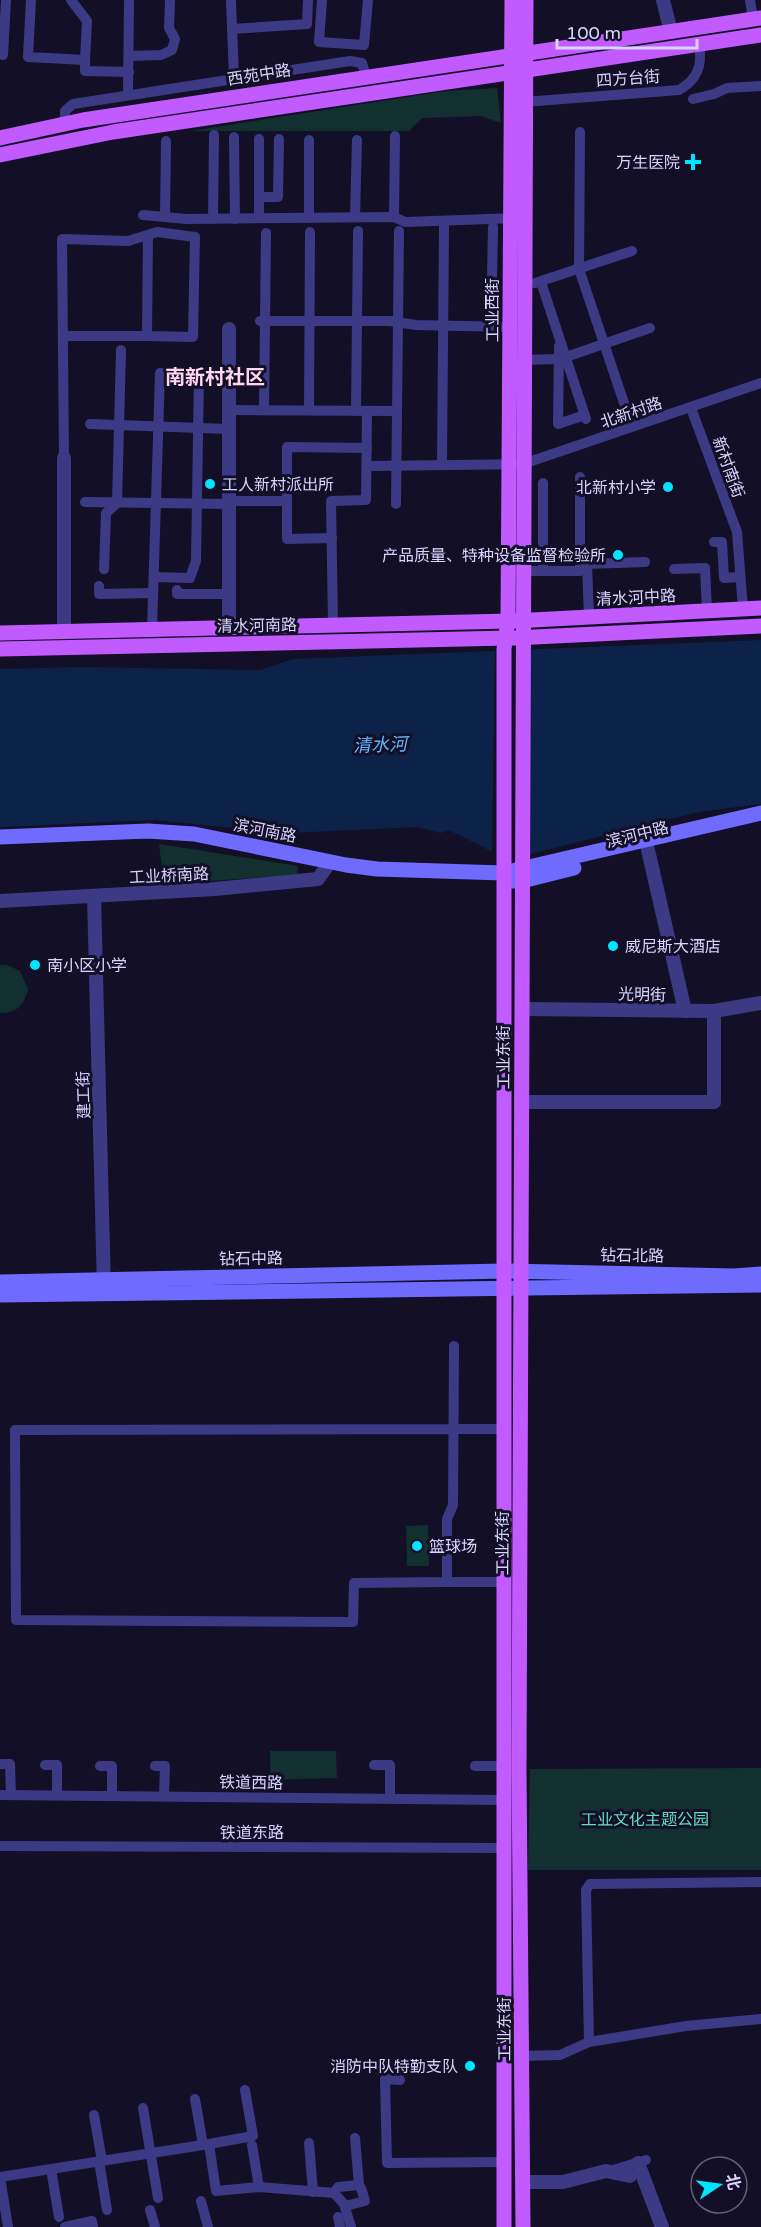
<svg xmlns="http://www.w3.org/2000/svg" width="761" height="2227" font-family="'Varela Round','Noto Sans SC',sans-serif">
<style>
.green{fill:#12302f}
.water{fill:#0c2248}
.pier{fill:#130f26}
.lines{fill:none;stroke-linecap:round;stroke-linejoin:round}
.minor{stroke:#3d3a85;stroke-width:10}
.tertiary{stroke:#3d3a85;stroke-width:14}
.secondary{stroke:#6f6bff;stroke-width:15}
.primary{stroke:#c25bff;stroke-width:15}
.poi-dot{fill:#00e5ff;stroke:#130f26;stroke-width:2}
.labels{text-anchor:middle;stroke-width:6;stroke-linejoin:round;paint-order:stroke}
.street-label{font-size:16px;fill:#d9d4ff;stroke:#130f26}
.poi-label{font-size:16px;fill:#d9d4ff;stroke:#130f26;text-anchor:end}
.park-label{font-size:16px;fill:#5fe0c0;stroke:#130f26}
.water-label{font-size:18px;font-style:italic;fill:#62b6ff;stroke:#130f26}
.quarter-label{font-size:20px;font-weight:bold;fill:#ffd6f0;stroke:#130f26}
</style>
<rect width="100%" height="100%" fill="#130f26"/>
<!-- green -->
<g class="green">
<path d="M497,88L501,123L481,116L422,118L409,131H190L446,91Z"/>
<path d="M159,844L298,866L297,875L164,884Z"/>
<path d="M0,965H7L20,971L28,989C24,1005 17,1013 0,1013Z"/>
<path d="M428,1525L429,1566H407L406,1526Z"/>
<path d="M270,1751H336L337,1778L270,1780Z"/>
<path d="M761,1768V1870H528L530,1769Z"/>
</g>
<!-- water -->
<path class="water" d="M761,640V804L699,812L530,854L495,853L449,830L441,833L417,827L290,833L289,826L252,830L154,820L0,827V669L82,667L260,670L293,659Z"/>
<!-- pier -->
<path class="pier" d="M495,649H529L526,857L492,855Z"/>
<g class="lines">
<!-- minor -->
<g class="minor">
<path d="M31,0L28,57L85,60L87,21L71,0"/>
<path d="M231,0L234,78"/>
<path d="M322,0L319,42L364,45L368,0"/>
<path d="M750,0L753,19"/>
<path d="M232,29L307,24L308,0"/>
<path d="M3,55L6,0"/>
<path d="M130,56L161,55L172,50L175,39L169,28L170,0"/>
<path d="M85,60V71L129,72"/>
<path d="M128,94L129,0"/>
<path d="M693,99L714,94L727,88L761,86"/>
<path d="M524,102L679,90C697,80 703,66 699,45"/>
<path d="M65,124V111L73,104L350,61L362,63L366,76"/>
<path d="M580,132L579,269L625,406"/>
<path d="M234,137L235,219"/>
<path d="M259,197H278L279,139"/>
<path d="M143,215L186,219L394,217L405,222L518,218"/>
<path d="M165,217L166,141"/>
<path d="M355,217L357,140"/>
<path d="M394,217L395,136"/>
<path d="M259,218V139"/>
<path d="M309,218V140"/>
<path d="M213,219L214,135"/>
<path d="M541,282L586,419"/>
<path d="M535,283L632,251"/>
<path d="M260,321H390L416,325L510,327"/>
<path d="M491,327L493,227"/>
<path d="M65,336H147"/>
<path d="M559,346L558,424L585,415"/>
<path d="M566,357L650,328"/>
<path d="M520,360L559,359"/>
<path d="M691,408L737,532L743,609"/>
<path d="M228,410L397,411"/>
<path d="M264,410L266,233"/>
<path d="M309,410L310,232"/>
<path d="M356,411L358,231"/>
<path d="M90,424L228,429"/>
<path d="M64,458L62,239L128,241L157,232L195,237L193,337L147,336L148,235"/>
<path d="M442,465L444,226"/>
<path d="M372,466L523,464L761,383"/>
<path d="M229,501H287"/>
<path d="M85,502L229,504"/>
<path d="M396,504L399,231"/>
<path d="M332,538L287,539V447L367,448"/>
<path d="M714,542H722L724,578L740,577"/>
<path d="M104,569L106,513L117,503L121,350"/>
<path d="M674,569L705,568L707,611"/>
<path d="M523,571H580V477"/>
<path d="M543,571V483"/>
<path d="M99,586V594L153,593"/>
<path d="M177,590V594H229"/>
<path d="M589,617L587,564L645,562"/>
<path d="M333,624L331,501L366,500L367,411"/>
<path d="M152,629L160,373L199,374L196,561L190,578L154,577"/>
<path d="M454,1346L453,1505L447,1519V1582L354,1583L353,1622L16,1620L15,1430L453,1429H503"/>
<path d="M447,1582H503"/>
<path d="M0,1764H10L11,1795"/>
<path d="M45,1765H57V1795"/>
<path d="M374,1765H390V1799"/>
<path d="M100,1766H112V1795"/>
<path d="M155,1766H165L164,1796"/>
<path d="M475,1766H502"/>
<path d="M0,1795L503,1800"/>
<path d="M0,1846L503,1848"/>
<path d="M589,2042L586,1890L590,1884L761,1882"/>
<path d="M522,2056L560,2055L589,2042L686,2026L761,2019"/>
<path d="M400,2080L385,2079L387,2163L504,2162"/>
<path d="M195,2099L203,2145"/>
<path d="M143,2108L158,2198"/>
<path d="M94,2115L102,2161"/>
<path d="M309,2143L313,2192"/>
<path d="M209,2144L253,2136L245,2090"/>
<path d="M252,2145L259,2187"/>
<path d="M99,2161L107,2210"/>
<path d="M51,2169L59,2217"/>
<path d="M610,2171L646,2160"/>
<path d="M0,2177L209,2144L216,2191L259,2187L334,2193L344,2204L351,2227"/>
<path d="M0,2177L8,2227"/>
<path d="M334,2193L338,2187L359,2185L355,2138"/>
<path d="M201,2201L208,2227"/>
<path d="M345,2206L365,2201L361,2188"/>
<path d="M150,2210L155,2227"/>
<path d="M338,2217L340,2227"/>
<path d="M65,2227L92,2221L93,2227"/>
</g>
<!-- tertiary -->
<g class="tertiary">
<path d="M663,0L671,32"/>
<path d="M229,329V627"/>
<path d="M64,631V458"/>
<path d="M648,850L685,1011"/>
<path d="M94,896L104,1289"/>
<path d="M0,901L215,889L318,879L330,862"/>
<path d="M522,1009L714,1011L761,1003"/>
<path d="M521,1102H714V1011"/>
<path d="M638,2163L662,2227"/>
<path d="M523,2182H563L606,2171L630,2176"/>
</g>
<!-- secondary -->
<g class="secondary">
<path d="M0,837L148,831L194,834L346,865L377,869L503,873L761,813"/>
<path d="M509,881H522L574,868"/>
<path d="M0,1282L503,1271L734,1276L761,1274"/>
<path d="M0,1295L761,1285"/>
</g>
<!-- primary -->
<g class="primary">
<path d="M0,138L83,120L761,18"/>
<path d="M0,155L113,132L761,35"/>
<path d="M0,633L513,621L761,608"/>
<path d="M0,649L514,638L761,626"/>
<path d="M504,2227V649L508,621L512,0"/>
<path d="M523,2227L519,1770L526,0"/>
</g>
</g>
<!-- markers -->
<g class="poi-dot">
<path d="M690 153h6v6h6v6h-6v6h-6v-6h-6v-6h6z"/>
<circle cx="210" cy="484" r="6"/>
<circle cx="668" cy="487" r="6"/>
<circle cx="618" cy="555" r="6"/>
<circle cx="613" cy="946" r="6"/>
<circle cx="35" cy="965" r="6"/>
<circle cx="417" cy="1546" r="6"/>
<circle cx="470" cy="2066" r="6"/>
</g>
<g class="labels">
<!-- street labels -->
<g class="street-label">
<text transform="translate(259 74) rotate(-9)" y="6">西苑中路</text>
<text transform="translate(628 78) rotate(-4)" y="6">四方台街</text>
<text transform="translate(492 310) rotate(-90)" y="6">工业西街</text>
<text transform="translate(631 412) rotate(-19)" y="6">北新村路</text>
<text transform="translate(729 467) rotate(70)" y="6">新村南街</text>
<text transform="translate(636 597) rotate(-3)" y="6">清水河中路</text>
<text transform="translate(257 625) rotate(-1)" y="6">清水河南路</text>
<text transform="translate(265 830) rotate(11)" y="6">滨河南路</text>
<text transform="translate(637 834) rotate(-14)" y="6">滨河中路</text>
<text transform="translate(169 875) rotate(-3)" y="6">工业桥南路</text>
<text transform="translate(642 994) rotate(1)" y="6">光明街</text>
<text transform="translate(503 1057) rotate(-90)" y="6">工业东街</text>
<text transform="translate(83 1095) rotate(-92)" y="6">建工街</text>
<text transform="translate(632 1255) rotate(1)" y="6">钻石北路</text>
<text transform="translate(251 1258) rotate(-1)" y="6">钻石中路</text>
<text transform="translate(502 1543) rotate(-90)" y="6">工业东街</text>
<text transform="translate(251 1782) rotate(1)" y="6">铁道西路</text>
<text x="252" y="1838">铁道东路</text>
<text transform="translate(504 2029) rotate(-90)" y="6">工业东街</text>
</g>
<!-- poi labels -->
<g class="poi-label">
<text x="680" y="168">万生医院</text>
<text x="222" y="490" text-anchor="start">工人新村派出所</text>
<text x="656" y="493">北新村小学</text>
<text x="606" y="561">产品质量、特种设备监督检验所</text>
<text x="625" y="952" text-anchor="start">威尼斯大酒店</text>
<text x="47" y="971" text-anchor="start">南小区小学</text>
<text x="429" y="1552" text-anchor="start">篮球场</text>
<text x="458" y="2072">消防中队特勤支队</text>
</g>
<!-- park labels -->
<g class="park-label">
<text x="645" y="1825">工业文化主题公园</text>
</g>
<!-- water labels -->
<g class="water-label">
<text transform="translate(380 745) rotate(-2)" y="6">清水河</text>
</g>
<!-- quarter labels -->
<g class="quarter-label">
<text x="215" y="384">南新村社区</text>
</g>
</g>
<!-- north arrow -->
<g transform="translate(719 2185) rotate(77)"><circle r="28" fill="#130f26" stroke="#625e7d" stroke-width="1.5"/>
<path d="M0-4.5L10 22L0 15L-10 22Z" fill="#00e5ff"/>
<text y="-9" font-size="16" font-weight="bold" text-anchor="middle" fill="#d9d4ff">北</text>
</g>
<!-- scale -->
<path d="M557 39v9h140v-9" fill="none" stroke="#d9d4ff" stroke-width="3"/>
<text x="566" y="39" font-size="18" fill="#d9d4ff" stroke="#130f26" stroke-width="4.5" paint-order="stroke">100 m</text>
</svg>
